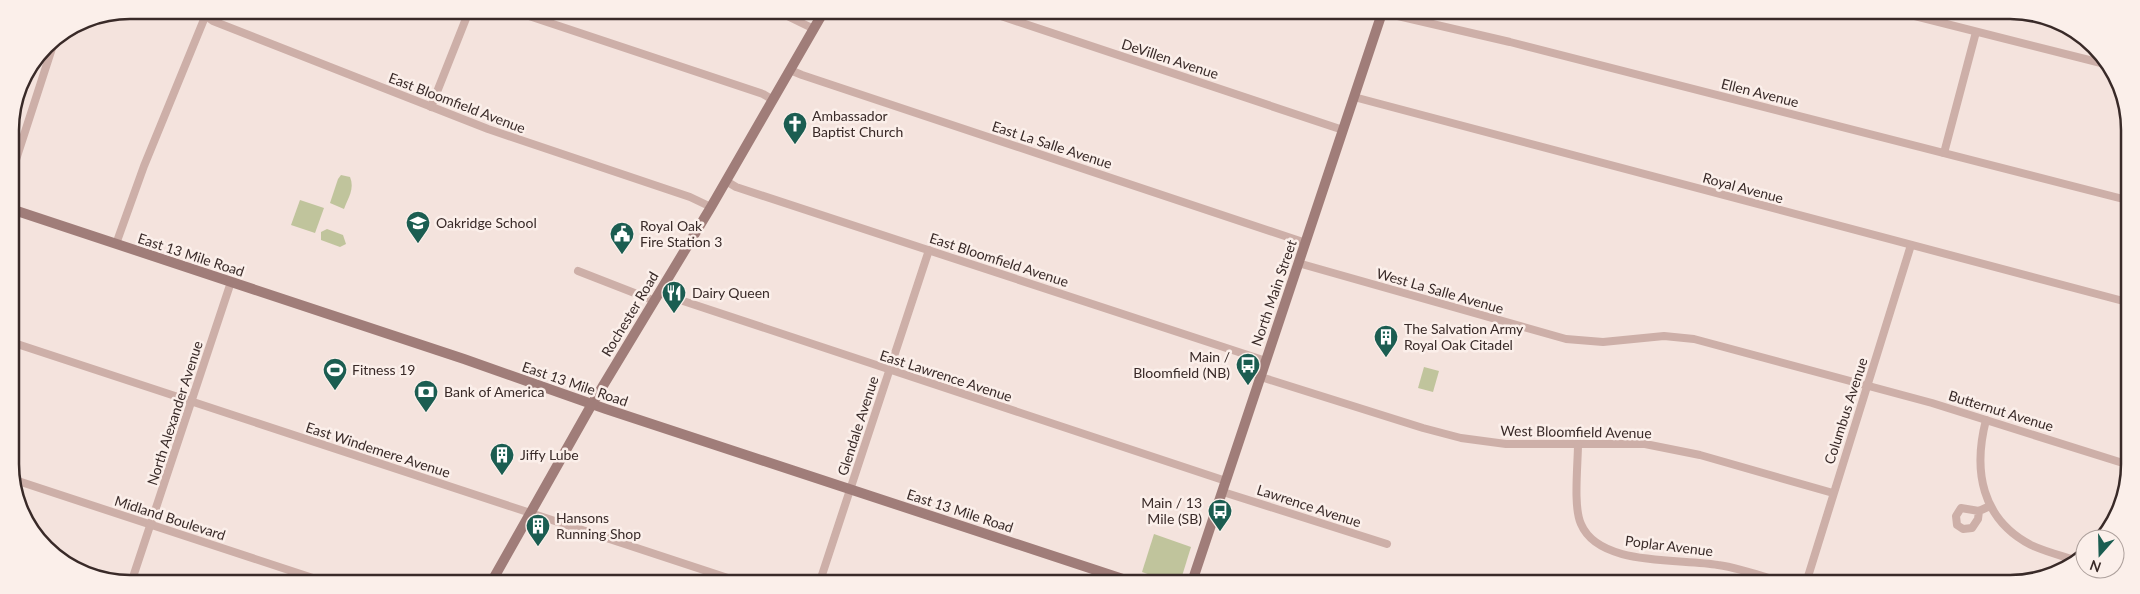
<svg xmlns="http://www.w3.org/2000/svg" width="2140" height="594" font-family="Lato,sans-serif">
<style>
.green{fill:#c0c49c}
.lines{fill:none;stroke-linecap:round;stroke-linejoin:round}
.street{stroke:#cdafa8;stroke-width:8}
.secondary{stroke:#a07d79;stroke-width:10}
.labels{text-anchor:middle;stroke-width:5;stroke-linejoin:round;paint-order:stroke}
.street-label{font-size:14px;fill:#392a28;stroke:#fbefea}
.poi-label{font-size:14px;fill:#392a28;stroke:#fbefea;text-anchor:start}
.rim{fill:none;stroke:#392a28;stroke-width:2.5}
</style>
<rect width="100%" height="100%" fill="#f4e3dd"/>
<!-- green -->
<g class="green">
<path d="M341,175L350,177C355,189 348,198 344,209L330,203L338,179Z"/>
<path d="M300,200L324,208L315,233L291,225Z"/>
<path d="M327,229L343,235L346,244L340,247L321,240V232Z"/>
<path d="M1424,367L1439,371L1433,392L1418,388Z"/>
<path d="M1154,534L1191,547L1182,576L1177,581H1168L1142,572Z"/>
</g>
<g class="lines">
<!-- street -->
<g class="street">
<path d="M198,10L213,21L488,129L690,197L711,207"/>
<path d="M514,11L763,94L773,100"/>
<path d="M777,11L814,29"/>
<path d="M989,12L1343,130"/>
<path d="M1369,13L1380,16"/>
<path d="M1385,13L1510,42L2127,200"/>
<path d="M1907,14L2105,64"/>
<path d="M790,70L802,75L1306,243"/>
<path d="M1354,97L2127,302"/>
<path d="M431,107L469,11"/>
<path d="M1944,153L1976,32"/>
<path d="M11,175L55,39"/>
<path d="M726,181L736,187L1266,361"/>
<path d="M116,244L144,166L207,12"/>
<path d="M1298,263L1566,339L1603,342L1664,336L1694,339L1932,403L2126,464"/>
<path d="M578,271L655,301"/>
<path d="M659,293L1226,481"/>
<path d="M11,342L737,581"/>
<path d="M1261,377L1423,428L1461,438L1506,444H1645L1700,455L1833,493"/>
<path d="M1986,420C1973,470 1981,519 2031,545C2046,552 2063,556 2078,561"/>
<path d="M1578,444C1578,464 1573,507 1581,524C1599,567 1680,558 1718,565C1740,568 1762,576 1784,583"/>
<path d="M12,479L319,580"/>
<path d="M1223,492L1387,544"/>
<path d="M1979,511L1978,519L1972,528L1963,529L1957,525L1956,516L1961,508L1979,511L1990,506"/>
<path d="M132,580L231,282"/>
<path d="M820,581L929,250"/>
<path d="M1806,583L1911,245"/>
</g>
<!-- secondary -->
<g class="secondary">
<path d="M11,209L464,359L606,409L1132,582"/>
<path d="M492,581L592,404L711,207L824,11"/>
<path d="M1192,582L1382,13"/>
</g>
</g>
<!-- icons -->
<defs>
<symbol id="church-pin" viewBox="-11 -11 22 30"><path d="M0 17L-7.5 6A9.5 9.5 0 1 1 7.5 6Z" fill="#1b5d51" stroke="#fbefea"/><path d="M-1.2-6h2.4v3.5h3.3v2.4h-3.3V6h-2.4V-.1h-3.3v-2.4h3.3Z" fill="#fff"/></symbol>
<symbol id="school-pin" viewBox="-11 -11 22 30"><path d="M0 17L-7.5 6A9.5 9.5 0 1 1 7.5 6Z" fill="#1b5d51" stroke="#fbefea"/><path d="M0-5L7-2L0 1L-7-2ZM-4 1L0 2.5L4 1V4Q0 6-4 4Z" fill="#fff"/></symbol>
<symbol id="civic-pin" viewBox="-11 -11 22 30"><path d="M0 17L-7.5 6A9.5 9.5 0 1 1 7.5 6Z" fill="#1b5d51" stroke="#fbefea"/><path d="M-.6-6.5H3V-4.5H.6V-3L4-1V1h2V6H-6V1h2V-1L-.6-3ZM-1.2 2.5V6h2.4V2.5Z" fill="#fff"/></symbol>
<symbol id="restaurant-pin" viewBox="-11 -11 22 30"><path d="M0 17L-7.5 6A9.5 9.5 0 1 1 7.5 6Z" fill="#1b5d51" stroke="#fbefea"/><path d="M-5-6h1v4h1v-4h1v4h1v-4h1v5L-1.5 .5V6h-2V.5L-5-1ZM5-6V6H3V1.5H1.5Q1.5-4 5-6Z" fill="#fff"/></symbol>
<symbol id="building-pin" viewBox="-11 -11 22 30"><path d="M0 17L-7.5 6A9.5 9.5 0 1 1 7.5 6Z" fill="#1b5d51" stroke="#fbefea"/><path d="M-4-6H4V6H1V3H-1V6H-4ZM-2.5-4.3h1.7v1.8h-1.7ZM.8-4.3h1.7v1.8H.8ZM-2.5-1h1.7V.8h-1.7ZM.8-1h1.7V.8H.8Z" fill="#fff"/></symbol>
<symbol id="bus-pin" viewBox="-11 -11 22 30"><path d="M0 17L-7.5 6A9.5 9.5 0 1 1 7.5 6Z" fill="#1b5d51" stroke="#fbefea"/><path d="M-5-6H5V4H4V6H2V4H-2V6H-4V4H-5ZM-3.5-4V0h7V-4ZM-3.5 1.2v1.5H-2V1.2ZM2 1.2v1.5H3.5V1.2Z" fill="#fff"/></symbol>
<symbol id="stadium-pin" viewBox="-11 -11 22 30"><path d="M0 17L-7.5 6A9.5 9.5 0 1 1 7.5 6Z" fill="#1b5d51" stroke="#fbefea"/><path d="M0-5a6.5 5 0 1 0 0 10a6.5 5 0 1 0 0-10ZM-3.5-1.8h7v3.6h-7Z" fill="#fff"/></symbol>
<symbol id="bank-pin" viewBox="-11 -11 22 30"><path d="M0 17L-7.5 6A9.5 9.5 0 1 1 7.5 6Z" fill="#1b5d51" stroke="#fbefea"/><path d="M-6-4H6V4H-6ZM0-2.3a2.3 2.3 0 1 0 0 4.6a2.3 2.3 0 1 0 0-4.6Z" fill="#fff"/></symbol>
</defs>
<g fill-rule="evenodd">
<use href="#church-pin" x="781" y="110" width="28" height="38"/>
<use href="#school-pin" x="404" y="209" width="28" height="38"/>
<use href="#civic-pin" x="608" y="220" width="28" height="38"/>
<use href="#restaurant-pin" x="660" y="279" width="28" height="38"/>
<use href="#building-pin" x="1372" y="323" width="28" height="38"/>
<use href="#bus-pin" x="1234" y="351" width="28" height="38"/>
<use href="#stadium-pin" x="321" y="356" width="28" height="38"/>
<use href="#bank-pin" x="412" y="378" width="28" height="38"/>
<use href="#building-pin" x="488" y="441" width="28" height="38"/>
<use href="#bus-pin" x="1206" y="497" width="28" height="38"/>
<use href="#building-pin" x="524" y="512" width="28" height="38"/>
</g>
<g class="labels">
<!-- street labels -->
<g class="street-label">
<text transform="translate(1170 59) rotate(18)" y="5">DeVillen Avenue</text>
<text transform="translate(1760 93) rotate(14)" y="5">Ellen Avenue</text>
<text transform="translate(457 103) rotate(21)" y="5">East Bloomfield Avenue</text>
<text transform="translate(1052 145) rotate(18)" y="5">East La Salle Avenue</text>
<text transform="translate(1743 188) rotate(15)" y="5">Royal Avenue</text>
<text transform="translate(191 255) rotate(18)" y="5">East 13 Mile Road</text>
<text transform="translate(999 260) rotate(18)" y="5">East Bloomfield Avenue</text>
<text transform="translate(1440 291) rotate(16)" y="5">West La Salle Avenue</text>
<text transform="translate(1274 293) rotate(-71)" y="5">North Main Street</text>
<text transform="translate(630 314) rotate(-59)" y="5">Rochester Road</text>
<text transform="translate(946 376) rotate(18)" y="5">East Lawrence Avenue</text>
<text transform="translate(575 384) rotate(19)" y="5">East 13 Mile Road</text>
<text transform="translate(1846 411) rotate(-72)" y="5">Columbus Avenue</text>
<text transform="translate(2001 411) rotate(17)" y="5">Butternut Avenue</text>
<text transform="translate(175 413) rotate(-72)" y="5">North Alexander Avenue</text>
<text transform="translate(858 426) rotate(-72)" y="5">Glendale Avenue</text>
<text transform="translate(1576 432) rotate(1)" y="5">West Bloomfield Avenue</text>
<text transform="translate(378 450) rotate(18)" y="5">East Windemere Avenue</text>
<text transform="translate(1309 506) rotate(18)" y="5">Lawrence Avenue</text>
<text transform="translate(960 511) rotate(18)" y="5">East 13 Mile Road</text>
<text transform="translate(170 518) rotate(18)" y="5">Midland Boulevard</text>
<text transform="translate(1669 546) rotate(7)" y="5">Poplar Avenue</text>
</g>
<!-- poi labels -->
<g class="poi-label">
<text x="812" y="121">Ambassador<tspan x="812" dy="16">Baptist Church</tspan></text>
<text x="436" y="228">Oakridge School</text>
<text x="640" y="231">Royal Oak<tspan x="640" dy="16">Fire Station 3</tspan></text>
<text x="692" y="298">Dairy Queen</text>
<text x="1404" y="334">The Salvation Army<tspan x="1404" dy="16">Royal Oak Citadel</tspan></text>
<text x="1230" y="362" text-anchor="end">Main /<tspan x="1230" dy="16">Bloomfield (NB)</tspan></text>
<text x="352" y="375">Fitness 19</text>
<text x="444" y="397">Bank of America</text>
<text x="520" y="460">Jiffy Lube</text>
<text x="1202" y="508" text-anchor="end">Main / 13<tspan x="1202" dy="16">Mile (SB)</tspan></text>
<text x="556" y="523">Hansons<tspan x="556" dy="16">Running Shop</tspan></text>
</g>
</g>
<!-- crop -->
<path d="M0 0H2140V594H0ZM130 19H2010A111 111 0 0 1 2121 130V464A111 111 0 0 1 2010 575H130A111 111 0 0 1 19 464V130A111 111 0 0 1 130 19Z" fill="#fbefea" fill-rule="evenodd"/>
<path class="rim" d="M130 19H2010A111 111 0 0 1 2121 130V464A111 111 0 0 1 2010 575H130A111 111 0 0 1 19 464V130A111 111 0 0 1 130 19Z"/>
<!-- north arrow -->
<g transform="translate(2100 554) rotate(200)"><circle r="24" fill="#fbefea" stroke="#ada09c"/>
<path d="M0-4L9 19L0 12L-9 19Z" fill="#1b5d51"/>
<text y="-8" font-size="14" font-weight="bold" text-anchor="middle" fill="#392a28">N</text>
</g>
</svg>
